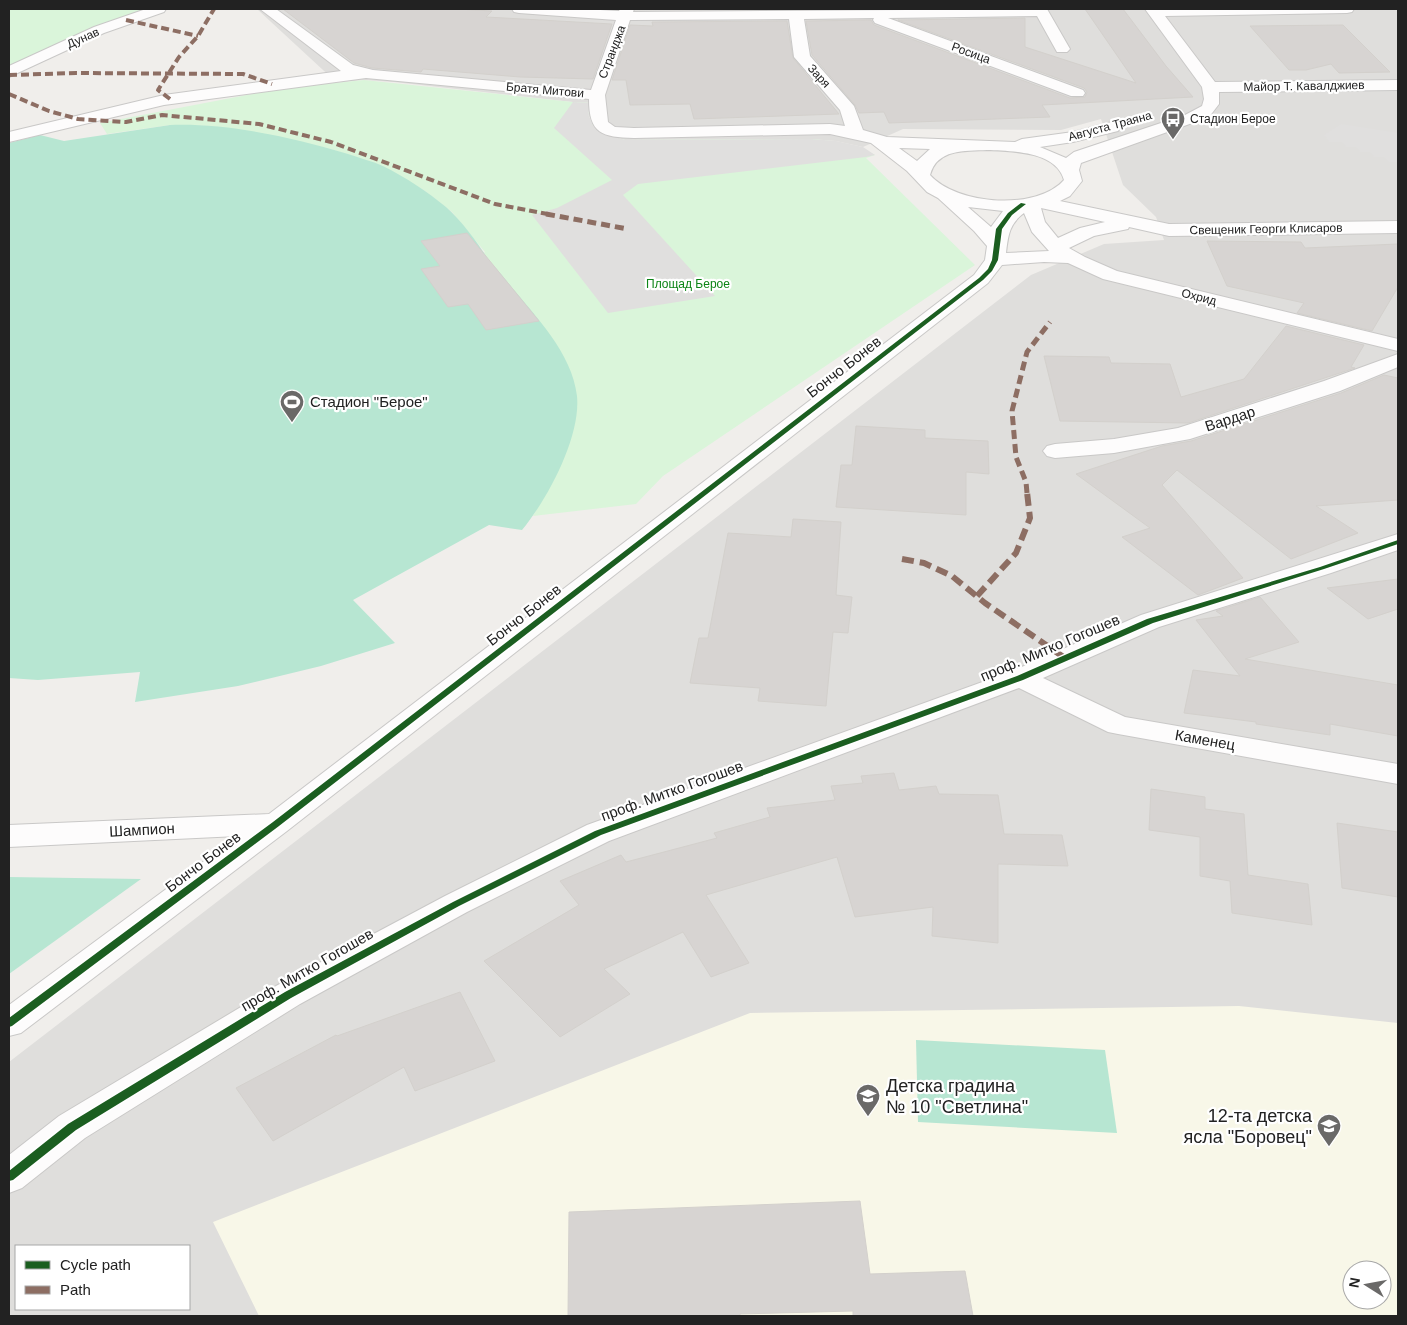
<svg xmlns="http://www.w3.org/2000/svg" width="1407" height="1325" font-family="Arial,sans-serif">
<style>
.residential{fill:#dfdedc;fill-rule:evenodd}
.education{fill:#f8f7e8;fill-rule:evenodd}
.park{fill:#daf5da}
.pitch{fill:#b7e6d2}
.parking{fill:#e0dfde}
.building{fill:#d7d4d2;stroke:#d3d0cc}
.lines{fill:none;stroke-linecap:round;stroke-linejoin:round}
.minor-casing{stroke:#c9c8c7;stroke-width:2}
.minor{fill:#fdfcfc;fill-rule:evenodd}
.quiet-far2{stroke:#8d6e63;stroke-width:4;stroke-dasharray:8 4;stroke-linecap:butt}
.quiet-far1{stroke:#8d6e63;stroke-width:5;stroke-dasharray:9 5;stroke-linecap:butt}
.quiet{stroke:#8d6e63;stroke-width:6;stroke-dasharray:12 6;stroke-linecap:butt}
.cycleway-casing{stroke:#fff;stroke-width:3}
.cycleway{fill:#1b5e20;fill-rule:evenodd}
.labels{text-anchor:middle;stroke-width:4.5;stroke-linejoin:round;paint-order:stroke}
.far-street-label{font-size:12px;fill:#222;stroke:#fff}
.far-poi-label{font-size:12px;fill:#222;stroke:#fff;text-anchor:start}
.far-park-label{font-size:12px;fill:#0c8416;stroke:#fff}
.street-label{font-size:15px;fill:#222;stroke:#fff}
.poi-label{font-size:15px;fill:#222;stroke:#fff;text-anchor:start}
.near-poi-label{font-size:18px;fill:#222;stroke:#fff;text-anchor:start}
</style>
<rect width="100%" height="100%" fill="#f0eeeb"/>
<!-- residential -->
<path class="residential" d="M257,9H1398V1316H9V1062L1031,275L1104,244L1164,240L1156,217L1123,185L1101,119L1061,130L903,129L863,147L836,141L811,139L625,140L610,135L593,125L588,114L593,103L573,102L394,82L364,80L336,82ZM16,1246H189V1309H16ZM1352,1270H1382V1300H1352Z"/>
<!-- education -->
<path class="education" d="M1239,1006L1398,1023V1316H259L213,1222L750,1013ZM1352,1270H1382V1300H1352Z"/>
<!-- park -->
<g class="park">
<path d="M9,9H154L90,32L9,67Z"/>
<path d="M364,80L573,102L593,103L588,114C590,130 611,136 625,140L811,139C834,141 855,143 875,155L866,158L975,265L663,476L636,504L533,516L558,471L572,434L484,253L485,252L452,212L425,191L383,166L327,148L271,136L210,126L170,125L107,134L100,123L283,88Z"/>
</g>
<!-- pitch -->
<g class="pitch">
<path d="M170,125C227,123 293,137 348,154C359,158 372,161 383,166C405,177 428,192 446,207C461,220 477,242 486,256C491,264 499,271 505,279C532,313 572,351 577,396C581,437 547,500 522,530L489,525L353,600L395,643L321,666L238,686L135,702L140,672L38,680L9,678V143L40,135L64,141Z"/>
<path d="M9,877L141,879L9,974Z"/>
<path d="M916,1040L1105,1050L1117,1133L918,1122Z"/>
</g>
<!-- parking -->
<g class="parking">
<path d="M573,102L593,103L588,114L593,125L610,135L625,140L811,139L836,141L863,147L875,155L866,157L638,184L623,195L715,296L608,313L532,215L557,208L612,180L554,128Z"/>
<path d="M1341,124L1398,133V162H1389L1384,157H1374L1370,152H1360L1356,147H1346L1342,142H1329L1324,135Z"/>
</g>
<!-- building -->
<g class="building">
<path d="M283,9H458L492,11L486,17L612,24L593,79L520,77L423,69L421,72L372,68L354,63Z"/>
<path d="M1085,9H1123L1166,66L1193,97L1042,105L1050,117L889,123L884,112L859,113L855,105L812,55L806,21L871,20L874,25L1070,98L1085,97L1087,92L1084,88L898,20L1025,18V47L1136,83Z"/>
<path d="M787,21L793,58L839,114L694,119L690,104L630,105L626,80H612L630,25L653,26L652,22Z"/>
<path d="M1343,25L1390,72L1339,73L1331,64L1306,70H1289L1250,26Z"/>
<path d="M467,233L539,321L486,330L468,304L448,307L421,269L440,266L421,241Z"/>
<path d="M1207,241L1301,242L1305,248L1398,244V287L1372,331L1297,313L1304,303L1227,286Z"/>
<path d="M1286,326L1364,345L1351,367L1355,368L1188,423L1060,421L1044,356L1109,357L1111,363L1170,364L1181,397L1244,379Z"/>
<path d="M1384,375L1398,378V500L1316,506L1358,533L1291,559L1177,470L1162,485L1243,578L1198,595L1122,537L1150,528L1076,474L1162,446L1191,441L1341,393Z"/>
<path d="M856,426L925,430V438L988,441L989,474L966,472V515L836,507L841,465H852Z"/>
<path d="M793,519L841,522L836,595L852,597L848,633L833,632L826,706L758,701L760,688L690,683L699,638H708L728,533L791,537Z"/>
<path d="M1398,579V609L1368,619L1327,588Z"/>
<path d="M1260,597L1299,642L1245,659L1398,685V736L1330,724V735L1256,724V722L1184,713L1193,670L1240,676L1196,620L1223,616L1216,611Z"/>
<path d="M894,773L899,790L936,786L939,794L998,795L1004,834L1062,835L1068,866L998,864V943L932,936L933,907L855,917L837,857L706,895L749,963L711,977L683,932L604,969L630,994L560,1037L484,961L579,905L560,881L621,855L626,862L717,838L714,833L770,817L767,808L835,800L831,786L863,783L861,776Z"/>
<path d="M1151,789L1205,797V809L1244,814L1248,875L1308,884L1312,925L1232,913L1230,881L1200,876V837L1149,830Z"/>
<path d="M1337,823L1398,832V897L1342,888Z"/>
<path d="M460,992L495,1061L415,1091L404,1067L273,1141L236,1088L336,1035L337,1036Z"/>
<path d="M860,1201L870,1274L965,1271L973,1316H853V1311L740,1314V1316H568L569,1212Z"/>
</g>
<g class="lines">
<defs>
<g id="minor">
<path d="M146,9H166L164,12L104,33L9,77V66L94,27Z"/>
<path d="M260,9H276L353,65L373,70L591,90L616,20L519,13L514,12L512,9H581L619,11L620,9H634L633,12L1047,9L1070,49L1067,52H1057L1037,16L888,18L1083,90L1085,93L1083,96H1071L875,23L873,20L874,18L804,19L810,56L854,106L863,130L887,137L1015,142L1022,139L1073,132L1112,122L1118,123L1120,127L1118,131L1073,142L1040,147L1066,158L1074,152L1185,115L1202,106L1204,99L1202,87L1145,9H1354L1352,12L1347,13L1165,16L1215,82L1398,80V90L1219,92V104L1209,117L1081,163L1079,170L1082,181L1070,196L1060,201L1169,224L1398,221V233L1169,236L1129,227L1128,229L1094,236L1069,248L1085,257L1117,271L1398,339V351L1103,279L1068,263L1044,262L1002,265L988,283L287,831L21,1033L9,1036V1005L238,836L9,847V825L269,814L974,275L985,260L987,246L974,231L938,198L927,192L907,171L871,143L830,134L634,138C602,137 589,134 589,99L366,78L164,105L9,142V132L164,95L341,71ZM789,19L794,57L840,110L845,126L830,124L634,128L615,127L608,122L605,95L630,20ZM899,148L930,149L917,161ZM987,150C1011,151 1056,151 1064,180C1037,211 957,205 930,175C937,149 964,151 987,150ZM968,207L1003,211L991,227ZM1041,208L1105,222L1080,228L1058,238L1045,222ZM1024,213L1032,232L1049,251L1006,253C1008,236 1009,224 1024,213Z"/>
<path d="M1398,354V367L1340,391L1190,439L1114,453L1055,458L1047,456L1043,451L1047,446L1055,444L1114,439L1178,428L1324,381Z"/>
<path d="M1398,534V550L1331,573L1159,627L1043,678L1125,717L1398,764V784L1118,734L1108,732L1019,688L609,841L467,912L300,1004L85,1138L22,1188L9,1193V1155L59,1116L276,986L445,896L587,825L1010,672L1141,615Z"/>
</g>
</defs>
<!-- minor casing -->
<use href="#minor" class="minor-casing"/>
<!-- minor -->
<use href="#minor" class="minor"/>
<!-- quiet-far2 -->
<g class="quiet-far2">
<path d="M126,20L198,36"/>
<path d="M9,75L76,73L243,74L272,84"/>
<path d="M9,94L49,111L78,119L126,122L162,115L259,124L331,142L495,204L553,215"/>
<path d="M170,99L158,90L179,57L198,36L214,9"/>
</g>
<!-- quiet-far1 -->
<g class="quiet-far1">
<path d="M546,214L628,229"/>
<path d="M1027,493L1026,482L1016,457L1012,411L1027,352L1050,322"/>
</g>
<!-- quiet -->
<g class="quiet">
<path d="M902,559L924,563L952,576L985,603L1065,658"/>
<path d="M977,596L1016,553L1030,518L1027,492"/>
</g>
<defs>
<g id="cycleway">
<path d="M1021,203L1026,204L1012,215L1002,229L998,260L992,271L983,280L279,826L12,1026L9,1027V1018L273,822L979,278L988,269L992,260L996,229L1008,213Z"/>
<path d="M1398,540V544L1324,569L1153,623L1023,680L601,835L459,906L291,998L76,1130L13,1180L9,1181V1171L68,1124L285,992L453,902L595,831L1017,676L1147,619L1320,567Z"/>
</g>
</defs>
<!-- cycleway casing -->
<use href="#cycleway" class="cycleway-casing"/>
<!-- cycleway -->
<use href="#cycleway" class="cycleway"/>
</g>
<!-- icons -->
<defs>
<symbol id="bus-pin" viewBox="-11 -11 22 30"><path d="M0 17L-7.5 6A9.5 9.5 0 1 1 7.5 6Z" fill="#6a6968" stroke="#fff"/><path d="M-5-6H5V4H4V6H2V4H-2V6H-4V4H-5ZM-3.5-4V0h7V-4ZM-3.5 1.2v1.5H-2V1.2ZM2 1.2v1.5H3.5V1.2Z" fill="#fff"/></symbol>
<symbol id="stadium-pin" viewBox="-11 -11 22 30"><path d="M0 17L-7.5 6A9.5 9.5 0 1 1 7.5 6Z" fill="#6a6968" stroke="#fff"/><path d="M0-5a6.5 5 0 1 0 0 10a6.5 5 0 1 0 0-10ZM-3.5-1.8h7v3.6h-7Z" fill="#fff"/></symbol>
<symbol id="school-pin" viewBox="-11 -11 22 30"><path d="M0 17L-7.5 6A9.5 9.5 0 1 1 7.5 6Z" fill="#6a6968" stroke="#fff"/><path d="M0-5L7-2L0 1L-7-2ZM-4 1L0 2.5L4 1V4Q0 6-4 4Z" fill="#fff"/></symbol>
</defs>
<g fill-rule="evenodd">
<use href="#bus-pin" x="1159" y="105" width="28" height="38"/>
<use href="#stadium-pin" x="278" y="388" width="28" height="38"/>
<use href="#school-pin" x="854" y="1082" width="28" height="38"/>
<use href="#school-pin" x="1315" y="1112" width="28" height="38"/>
</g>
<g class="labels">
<!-- far-street labels -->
<g class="far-street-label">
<text transform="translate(83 38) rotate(-24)" y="4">Дунав</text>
<text transform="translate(612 52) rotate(-69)" y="4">Странджа</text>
<text transform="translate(971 53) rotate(20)" y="4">Росица</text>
<text transform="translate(819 76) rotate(47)" y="4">Заря</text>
<text transform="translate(1304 86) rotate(-1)" y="4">Майор Т. Кавалджиев</text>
<text transform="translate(545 90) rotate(5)" y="4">Братя Митови</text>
<text transform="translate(1110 126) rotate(-15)" y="4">Августа Траяна</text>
<text transform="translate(1266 229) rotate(-1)" y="4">Свещеник Георги Клисаров</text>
<text transform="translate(1199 297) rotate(14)" y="4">Охрид</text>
</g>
<!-- far-poi labels -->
<g class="far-poi-label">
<text x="1190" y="123">Стадион Берое</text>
</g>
<!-- far-park labels -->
<g class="far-park-label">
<text x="688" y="288">Площад Берое</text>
</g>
<!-- street labels -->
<g class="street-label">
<text transform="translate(844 367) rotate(-38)" y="5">Бончо Бонев</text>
<text transform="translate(1230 419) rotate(-18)" y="5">Вардар</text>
<text transform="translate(524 615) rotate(-38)" y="5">Бончо Бонев</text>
<text transform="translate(1050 648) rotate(-23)" y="5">проф. Митко Гогошев</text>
<text transform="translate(1205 740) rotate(10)" y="5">Каменец</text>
<text transform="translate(672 791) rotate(-20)" y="5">проф. Митко Гогошев</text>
<text transform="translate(142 830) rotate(-3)" y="5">Шампион</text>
<text transform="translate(203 862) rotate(-37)" y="5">Бончо Бонев</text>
<text transform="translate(307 970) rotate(-30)" y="5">проф. Митко Гогошев</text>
</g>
<!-- poi labels -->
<g class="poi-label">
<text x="310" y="407">Стадион "Берое"</text>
</g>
<!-- near-poi labels -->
<g class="near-poi-label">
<text x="886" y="1092">Детска градина<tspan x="886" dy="21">№ 10 "Светлина"</tspan></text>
<text x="1312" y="1122" text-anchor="end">12-та детска<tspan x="1312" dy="21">ясла "Боровец"</tspan></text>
</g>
</g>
<!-- border -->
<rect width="1407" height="1325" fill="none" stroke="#222222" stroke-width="20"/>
<!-- legend -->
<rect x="15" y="1245" width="175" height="65" fill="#ffffff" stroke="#a7a7a7"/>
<rect x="25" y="1261" width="25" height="8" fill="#1b5e20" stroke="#a7a7a7"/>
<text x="60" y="1270" font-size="15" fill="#222222">Cycle path</text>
<rect x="25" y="1286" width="25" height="8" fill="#8d6e63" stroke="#a7a7a7"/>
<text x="60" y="1295" font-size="15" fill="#222222">Path</text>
<!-- north arrow -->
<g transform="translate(1367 1285) rotate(281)"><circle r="24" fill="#ffffff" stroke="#a7a7a7"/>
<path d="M0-4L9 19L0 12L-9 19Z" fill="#6a6968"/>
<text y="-8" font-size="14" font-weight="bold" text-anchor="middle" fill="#222222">N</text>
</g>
</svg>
